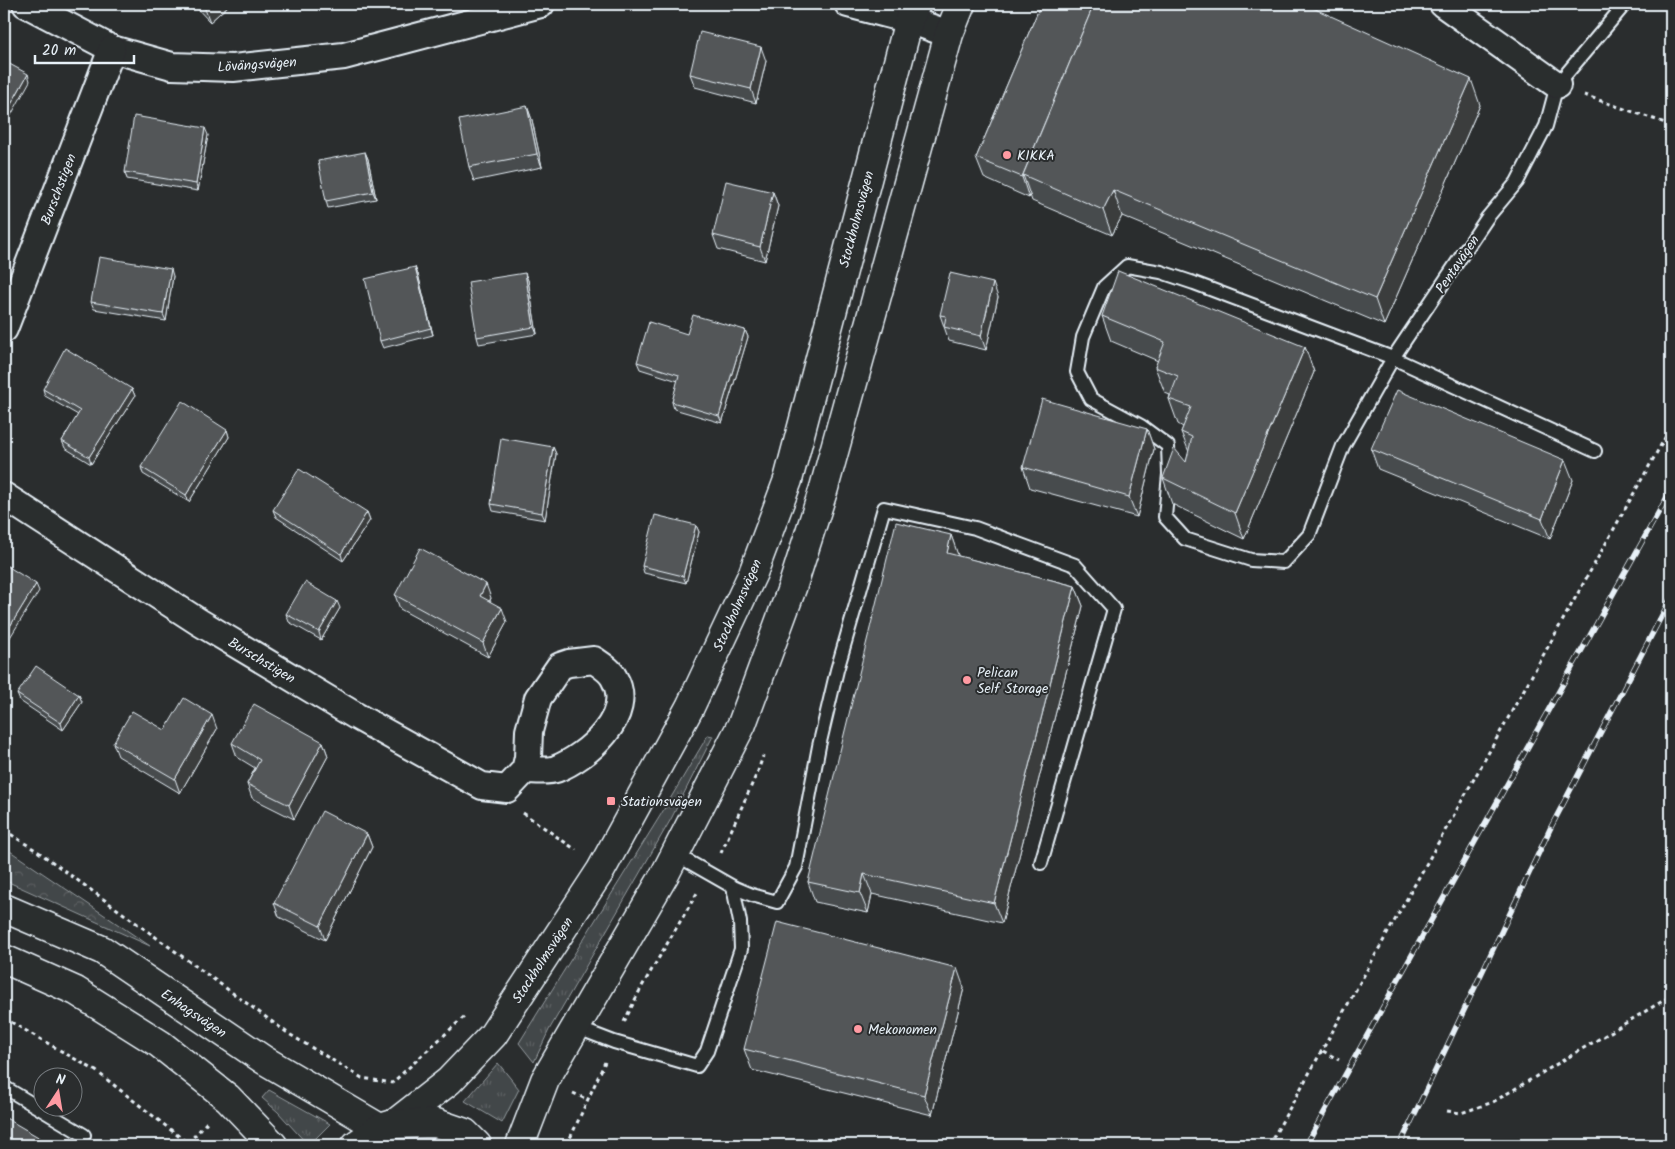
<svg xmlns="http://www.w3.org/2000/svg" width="1675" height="1149" font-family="Kalam,sans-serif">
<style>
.grass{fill:url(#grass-tufts);stroke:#959ca0}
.park{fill:url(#park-crowns);stroke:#959ca0}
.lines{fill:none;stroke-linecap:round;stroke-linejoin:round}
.lane-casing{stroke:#e8f1f8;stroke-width:16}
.street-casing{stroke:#e8f1f8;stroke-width:30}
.secondary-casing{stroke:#e8f1f8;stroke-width:31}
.path{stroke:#e8f1f8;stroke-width:3;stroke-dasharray:4 4;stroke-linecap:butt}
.lane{stroke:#2a2d2e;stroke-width:12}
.street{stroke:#2a2d2e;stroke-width:26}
.secondary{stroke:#2a2d2e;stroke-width:28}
.rail-casing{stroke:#e8f1f8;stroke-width:5.5}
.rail{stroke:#2a2d2e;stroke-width:4;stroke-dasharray:11;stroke-linecap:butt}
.wall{fill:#474b4d;stroke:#e8f1f8}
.shaded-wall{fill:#3a3d3e;stroke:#e8f1f8}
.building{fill:#535759;stroke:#e8f1f8}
.poi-dot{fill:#ff9aa2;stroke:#2a2d2e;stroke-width:2}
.labels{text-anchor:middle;stroke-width:4;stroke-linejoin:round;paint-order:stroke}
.street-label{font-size:14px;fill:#e8f1f8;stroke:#2a2d2e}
.poi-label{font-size:14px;fill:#e8f1f8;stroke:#2a2d2e;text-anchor:start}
</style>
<defs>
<pattern id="grass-tufts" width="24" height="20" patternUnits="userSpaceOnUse" patternTransform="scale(1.25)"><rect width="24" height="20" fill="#424648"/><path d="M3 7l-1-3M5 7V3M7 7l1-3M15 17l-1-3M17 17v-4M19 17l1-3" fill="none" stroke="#5d6163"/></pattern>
<pattern id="park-crowns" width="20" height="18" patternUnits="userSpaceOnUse" patternTransform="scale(1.25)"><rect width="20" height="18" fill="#424648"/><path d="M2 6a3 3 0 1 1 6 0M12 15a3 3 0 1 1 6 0" fill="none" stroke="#5d6163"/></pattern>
</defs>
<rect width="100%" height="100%" fill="#2a2d2e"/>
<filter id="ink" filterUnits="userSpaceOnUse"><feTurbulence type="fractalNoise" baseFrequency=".02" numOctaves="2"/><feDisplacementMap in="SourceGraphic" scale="10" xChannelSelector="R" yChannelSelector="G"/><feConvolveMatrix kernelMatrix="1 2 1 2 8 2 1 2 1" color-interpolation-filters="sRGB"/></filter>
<g filter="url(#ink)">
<!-- grass -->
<g class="grass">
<path d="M708,735L713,736L671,819L549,1030L534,1062L519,1043L660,816Z"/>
<path d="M498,1063L519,1089L502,1123L465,1101Z"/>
<path d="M269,1090L330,1124L316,1138L313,1145H308L278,1112L262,1098Z"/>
</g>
<!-- park -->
<path class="park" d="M4,847L150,946L4,880Z"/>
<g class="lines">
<defs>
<g id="lane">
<path d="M1595,451L1393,358L1194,283L1161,272L1127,266L1104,287L1083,337L1077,372L1091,399L1141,426L1168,446L1169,474L1165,517L1185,539L1251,560L1284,562L1309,535L1343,446L1393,358L1487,218L1517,182L1546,126L1557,85L1625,4"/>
<path d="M733,887L752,895L777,902L796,867L819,746L837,670L884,508L975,528L1075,565L1114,609L1041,863"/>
<path d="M575,1027L614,1042L697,1066L707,1051L741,949L740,922L733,887L675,854"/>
<path d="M4,1087L84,1135"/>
</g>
<g id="street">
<path d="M26,4L112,49L172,66L233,68L344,56L541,4"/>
<path d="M848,4L909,20L949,34"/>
<path d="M1443,4L1557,85"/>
<path d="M4,329L112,49"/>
<path d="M4,496L199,622L356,716L482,786L507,789L525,770L528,758L529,731L538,698L560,666L569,663L594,660C601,665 610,670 614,678C636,715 587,757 556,769C548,772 534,770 525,770"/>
</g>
<g id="secondary">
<path d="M4,908L102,950L264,1060L380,1128"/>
<path d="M4,959L76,991L160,1044L228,1098L273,1145"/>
<path d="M394,1124L449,1081L493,1035L601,870L690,707L753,573L788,480L909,20L916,4"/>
<path d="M356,1145L380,1128L394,1124L436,1123L465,1133L477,1145"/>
<path d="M520,1145L545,1080L665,874L742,724L792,588L824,488L949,34L961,4"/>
</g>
</defs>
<!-- lane casing -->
<use href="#lane" class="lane-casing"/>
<!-- street casing -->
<use href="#street" class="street-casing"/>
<!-- secondary casing -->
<use href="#secondary" class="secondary-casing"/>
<!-- path -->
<g class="path">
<path d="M1584,95L1671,125"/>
<path d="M523,813L576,850"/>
<path d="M4,830L40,853L289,1034L362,1078L392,1083L466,1015"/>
<path d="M721,853L758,771L763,756"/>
<path d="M4,1018L96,1071L190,1145"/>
<path d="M624,1022L641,988L697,893"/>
<path d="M1323,1051L1339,1060"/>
<path d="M573,1093L586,1099"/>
<path d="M1447,1111L1461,1113L1493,1102L1671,996"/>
<path d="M188,1143L208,1121"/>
<path d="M567,1145L605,1062"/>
<path d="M1269,1145L1671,427"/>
</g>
<!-- lane -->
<use href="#lane" class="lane"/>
<!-- street -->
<use href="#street" class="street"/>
<!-- secondary -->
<use href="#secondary" class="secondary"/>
<defs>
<g id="rail">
<path d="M1306,1145L1671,490"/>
<path d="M1400,1145L1551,827L1671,598"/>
</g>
</defs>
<!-- rail casing -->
<use href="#rail" class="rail-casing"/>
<!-- rail -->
<use href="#rail" class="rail"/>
</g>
<!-- wall -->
<g class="wall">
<path d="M193,4H230L210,22Z"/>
<path d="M1041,4H1319L1316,10L1480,105L1384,325L1122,216L1112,235L1032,201L1030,195L1029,198L984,178L976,158Z"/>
<path d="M766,61L756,103L695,87L690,74Z"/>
<path d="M527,106L532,120L542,167L474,181L469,167Z"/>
<path d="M208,135L198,191L127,179L125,172Z"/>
<path d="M365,152L368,159L376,199L328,208L326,201Z"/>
<path d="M773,192L778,206L765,261L718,249L713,235Z"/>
<path d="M418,274L433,335L383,348L380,341Z"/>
<path d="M173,276L166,321L94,309L91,302Z"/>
<path d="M528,280L537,334L479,344L477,337Z"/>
<path d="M998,297L986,350L949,341L940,315Z"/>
<path d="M1102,316L1305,347L1314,372L1244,539L1172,504L1163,478L1186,462L1189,452L1181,432L1183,427L1178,424L1169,399L1170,395L1165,393L1155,367L1158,361L1111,341Z"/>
<path d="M745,330L748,337L722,423L674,409L672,402L678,381L640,369L637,362L687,334Z"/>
<path d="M43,389H132L135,396L91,464L65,448L62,441L78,415L45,396Z"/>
<path d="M1147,429L1154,449L1137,517L1030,488L1023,467Z"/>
<path d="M227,430L229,437L189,502L143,474L141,467Z"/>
<path d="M553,447L556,454L545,520L493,511L491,504Z"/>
<path d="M1371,449L1573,480L1550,539L1378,469Z"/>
<path d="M273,510L367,512L370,520L343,561L276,517Z"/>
<path d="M696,525L699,532L686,583L644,573L642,566Z"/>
<path d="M951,535L958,556L1075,586L1083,606L1002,923L872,894L868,913L815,902L808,882Z"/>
<path d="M395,595L491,598L490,601L507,622L488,657L400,609Z"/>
<path d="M340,608L321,640L289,622L286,614Z"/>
<path d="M17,694L79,695L82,702L63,730L20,701Z"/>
<path d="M217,729L180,793L118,756L113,743Z"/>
<path d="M323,742L328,756L294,819L252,798L247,784L255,768L237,757L232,743Z"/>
<path d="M367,834L372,847L325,940L279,917L274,903Z"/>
<path d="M964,988L932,1115L752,1070L744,1049Z"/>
</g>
<!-- shaded-wall -->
<g class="shaded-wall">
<path d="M210,4H230L210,22L205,9Z"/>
<path d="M1300,4H1319L1309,28Z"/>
<path d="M761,47L766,61L756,103L751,89Z"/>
<path d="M28,74L30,81L4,128V117Z"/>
<path d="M1471,79L1480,105L1384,325L1375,299Z"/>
<path d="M527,106L532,120L542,167L537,154Z"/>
<path d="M205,128L208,135L198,191L196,184Z"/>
<path d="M365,152L368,159L376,199L373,192Z"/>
<path d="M1023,175L1030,195L1029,198L1022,177Z"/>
<path d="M1113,190L1122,216L1112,235L1103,210Z"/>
<path d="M773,192L778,206L765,261L760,247Z"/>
<path d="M415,267L418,274L433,335L431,328Z"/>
<path d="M171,269L173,276L166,321L163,314Z"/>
<path d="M525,273L528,280L537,334L534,327Z"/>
<path d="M993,283L998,297L986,350L981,336Z"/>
<path d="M745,330L748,337L722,423L719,416Z"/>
<path d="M1305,347L1314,372L1244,539L1235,513Z"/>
<path d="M132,389L135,396L91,464L89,457Z"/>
<path d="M1147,429L1154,449L1137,517L1129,497Z"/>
<path d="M227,430L229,437L189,502L186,495Z"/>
<path d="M553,447L556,454L545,520L542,513Z"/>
<path d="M1565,460L1573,480L1550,539L1542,519Z"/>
<path d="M367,512L370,520L343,561L341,554Z"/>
<path d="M696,525L699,532L686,583L683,576Z"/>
<path d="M951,535L958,555L954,573L947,553Z"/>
<path d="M36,584L39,591L4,647V636Z"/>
<path d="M486,584L491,598L485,610L480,596Z"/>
<path d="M1075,586L1083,606L1002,923L994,903Z"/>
<path d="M337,601L340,608L321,640L319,632Z"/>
<path d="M502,608L507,622L488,657L483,643Z"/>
<path d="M79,695L82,702L63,730L61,723Z"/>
<path d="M212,715L217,729L180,793L175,779Z"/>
<path d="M323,742L328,756L294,819L289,805Z"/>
<path d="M367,834L372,847L325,940L320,926Z"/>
<path d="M864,874L872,894L868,913L860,893Z"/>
<path d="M957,968L964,988L932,1115L924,1095Z"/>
</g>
<!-- building -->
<g class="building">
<path d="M201,4H210L205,9Z"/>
<path d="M1041,4H1094L1022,177L976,158Z"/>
<path d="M1094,4H1304L1471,79L1375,299L1113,190L1103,210L1023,175Z"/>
<path d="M700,32L761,47L751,89L690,74Z"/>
<path d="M4,61L28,74L4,117Z"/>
<path d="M527,106L537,154L469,167L459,120Z"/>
<path d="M134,116L205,128L196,184L125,172Z"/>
<path d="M365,152L373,192L326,201L318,161Z"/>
<path d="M726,181L773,192L760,247L713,235Z"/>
<path d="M99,257L171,269L163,314L91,302Z"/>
<path d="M415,267L431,328L380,341L365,279Z"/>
<path d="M1118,271L1305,347L1235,513L1163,478L1174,448L1186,462L1192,437L1181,432L1191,407L1169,399L1178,376L1155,367L1165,342L1102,316Z"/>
<path d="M525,273L534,327L477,337L468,282Z"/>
<path d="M950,273L993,283L981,336L944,327L946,316L940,315Z"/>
<path d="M693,315L745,330L719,416L672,402L679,375L637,362L649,322L687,334Z"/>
<path d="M65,348L132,389L89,457L62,441L80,411L43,389Z"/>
<path d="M1397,390L1565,460L1542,519L1371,449Z"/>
<path d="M1042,399L1147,429L1129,497L1023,467Z"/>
<path d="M182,401L227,430L186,495L141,467Z"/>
<path d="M501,438L553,447L542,513L491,504Z"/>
<path d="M299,469L367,512L341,554L273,510Z"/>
<path d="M655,515L696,525L683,576L642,566Z"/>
<path d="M896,522L951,535L947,553L1075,586L994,903L864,874L860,893L808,882Z"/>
<path d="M420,548L486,584L480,596L502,608L483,643L395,595Z"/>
<path d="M4,564L36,584L4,636Z"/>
<path d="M305,582L337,601L319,632L286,614Z"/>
<path d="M36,666L79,695L61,723L17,694Z"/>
<path d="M184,698L212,715L175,779L113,743L132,711L165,730Z"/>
<path d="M254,704L323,742L289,805L247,784L260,760L232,743Z"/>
<path d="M322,811L367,834L320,926L274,903Z"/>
<path d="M777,922L957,968L924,1095L744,1049Z"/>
<path d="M4,1117L52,1145H4Z"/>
</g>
</g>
<!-- markers -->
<g class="poi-dot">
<circle cx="1007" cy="155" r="5"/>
<circle cx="967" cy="680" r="5"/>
<rect x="606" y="796" width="10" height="10" rx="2.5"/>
<circle cx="858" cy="1029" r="5"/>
</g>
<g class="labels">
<!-- street labels -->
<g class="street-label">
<text transform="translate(257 64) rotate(-4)" y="5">Lövängsvägen</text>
<text transform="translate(58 189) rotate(-69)" y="5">Burschstigen</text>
<text transform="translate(856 219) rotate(-75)" y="5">Stockholmsvägen</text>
<text transform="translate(1457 264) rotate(-56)" y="5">Pentavägen</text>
<text transform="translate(737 605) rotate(-66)" y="5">Stockholmsvägen</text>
<text transform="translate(262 660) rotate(31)" y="5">Burschstigen</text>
<text transform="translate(542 960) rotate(-57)" y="5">Stockholmsvägen</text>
<text transform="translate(194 1013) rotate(34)" y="5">Enhagsvägen</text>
</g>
<!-- poi labels -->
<g class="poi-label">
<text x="1017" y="160">KIKKA</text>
<text x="977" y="677">Pelican<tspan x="977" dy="16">Self Storage</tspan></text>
<text x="621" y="806">Stationsvägen</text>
<text x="868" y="1034">Mekonomen</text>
</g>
</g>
<!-- margin -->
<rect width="1675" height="1149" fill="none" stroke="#2a2d2e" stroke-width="20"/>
<rect x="10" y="10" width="1655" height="1129" fill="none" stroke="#e8f1f8" stroke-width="2" filter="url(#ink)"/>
<!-- north arrow -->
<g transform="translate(58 1092) rotate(12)"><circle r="24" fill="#2a2d2e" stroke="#767b7f"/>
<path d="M0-4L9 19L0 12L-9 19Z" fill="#ff9aa2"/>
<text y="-8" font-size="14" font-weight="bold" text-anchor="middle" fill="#e8f1f8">N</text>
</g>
<!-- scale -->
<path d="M35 55v8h99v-8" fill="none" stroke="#e8f1f8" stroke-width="2.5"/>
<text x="42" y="55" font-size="15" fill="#e8f1f8" stroke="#2a2d2e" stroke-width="4" paint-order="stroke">20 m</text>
</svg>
